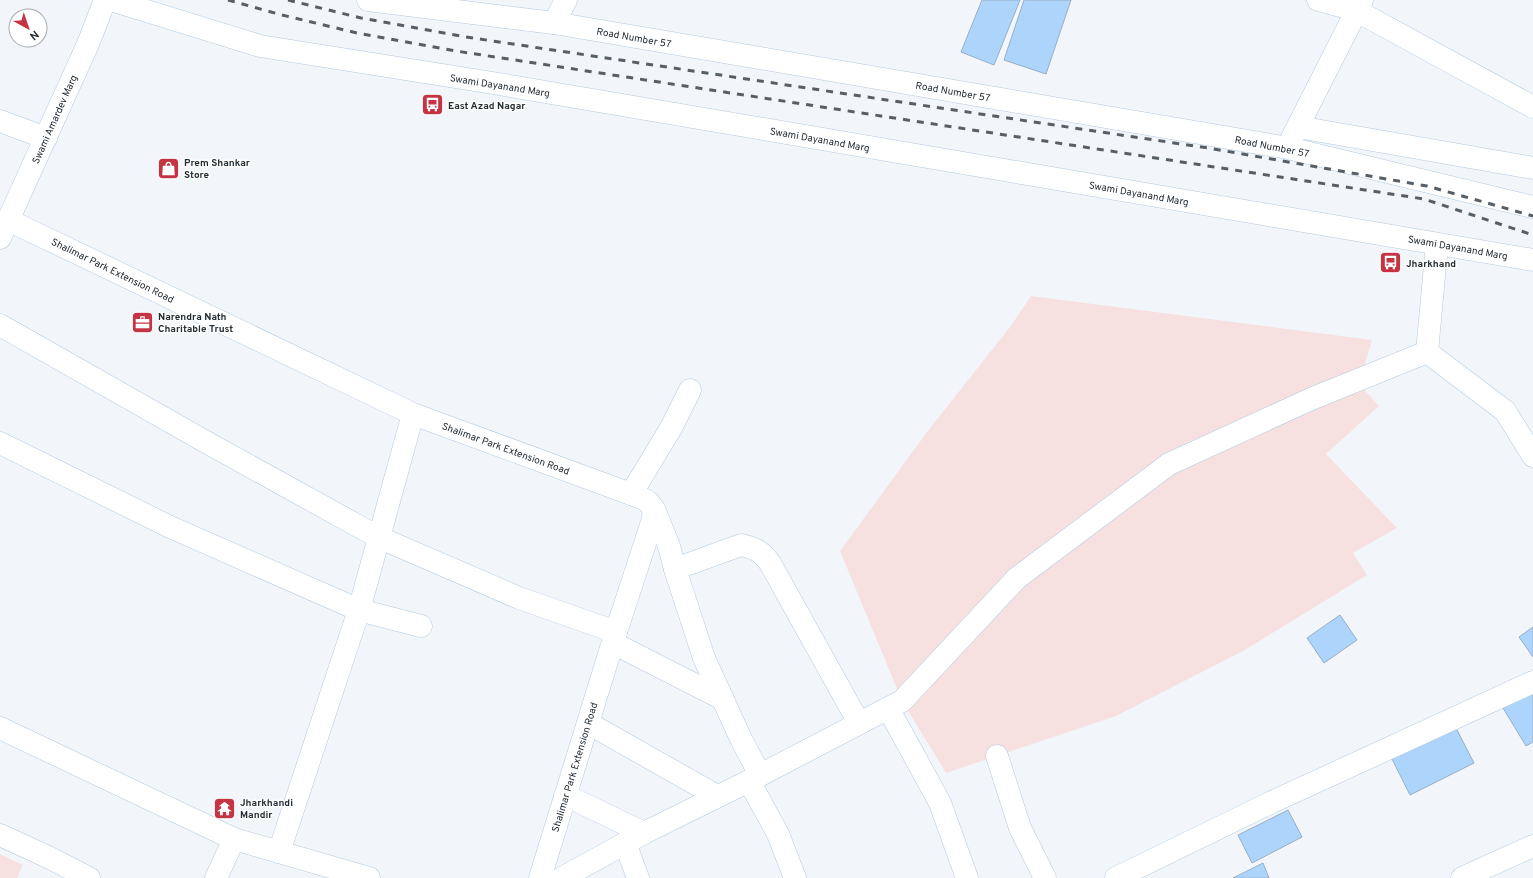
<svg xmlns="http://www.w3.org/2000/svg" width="1533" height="878" font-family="Overpass,sans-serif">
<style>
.green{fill:#f7e1e0}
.building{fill:#add5fc;stroke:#97aec4}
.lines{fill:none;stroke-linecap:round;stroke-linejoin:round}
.minor-casing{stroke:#b2cae0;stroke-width:23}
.major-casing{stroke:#b2cae0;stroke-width:23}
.minor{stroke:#fff;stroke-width:22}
.major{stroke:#fff;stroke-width:22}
.rail{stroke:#575f66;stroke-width:3;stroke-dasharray:7 7;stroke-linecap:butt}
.labels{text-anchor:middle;stroke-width:3;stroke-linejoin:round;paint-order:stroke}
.street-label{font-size:10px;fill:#242d35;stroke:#fff}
.poi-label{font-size:10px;font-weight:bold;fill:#242d35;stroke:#fff;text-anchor:start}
</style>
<rect width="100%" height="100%" fill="#f2f6fb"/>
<!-- green -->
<g class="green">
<path d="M1031,296L1372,340L1359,384L1379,406L1326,454L1397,528L1353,553L1367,575L1243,651L1116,716L946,773L902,701L840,551L927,432L1010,327Z"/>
<path d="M0,854L23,865L17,878H0Z"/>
</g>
<!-- building -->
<g class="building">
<path d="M982,0H1020L994,65L961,52Z"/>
<path d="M1024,0H1071L1046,74L1004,60Z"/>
<path d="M1340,615L1357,640L1324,663L1307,638Z"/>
<path d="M1533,627V657L1519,637Z"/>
<path d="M1533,690V742L1526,746L1503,708Z"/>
<path d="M1455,726L1474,763L1410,795L1392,759Z"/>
<path d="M1288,810L1302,837L1252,863L1238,835Z"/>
<path d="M1263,863L1269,878H1233Z"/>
</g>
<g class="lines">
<defs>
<g id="minor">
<path d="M1318,0L1355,10L1533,107"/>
<path d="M554,23L566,0"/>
<path d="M0,121L46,138"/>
<path d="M1298,127L1533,168"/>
<path d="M1292,138L1362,0"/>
<path d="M8,220L413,414L631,494C646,500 655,501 653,519L616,632L540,878"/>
<path d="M0,238L88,44L105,0"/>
<path d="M0,325L206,442L378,537L519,598L616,632"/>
<path d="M1427,352L1505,411L1533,456"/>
<path d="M0,443L168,526L359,610L421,626"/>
<path d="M631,494L671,428L690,390"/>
<path d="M654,509L669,546L675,569L704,658L741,739L760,775"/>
<path d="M675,569L741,545C755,548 761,551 770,563L859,723"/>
<path d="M613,643L723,699"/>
<path d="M888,708L940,803L967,878"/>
<path d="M588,723L717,796"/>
<path d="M0,728L234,839L369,878"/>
<path d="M997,756L1020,828L1045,878"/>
<path d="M749,781L778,834L795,878"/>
<path d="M565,795L644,833"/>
<path d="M0,835L48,857L89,878"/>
<path d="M625,843L638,878"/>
<path d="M279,852L359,610L413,414"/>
<path d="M216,878L234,839"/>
<path d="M562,878L644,833L749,781L902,701L1017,578L1169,464L1311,399L1427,352L1437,244"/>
<path d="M1116,878L1272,802L1533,682"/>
<path d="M1462,878L1533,846"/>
</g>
<g id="major">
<path d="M111,0L260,46L493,83L1533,260"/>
<path d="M368,0L554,23L1288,148L1533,207"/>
</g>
</defs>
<!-- minor casing -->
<use href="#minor" class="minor-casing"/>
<!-- major casing -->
<use href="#major" class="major-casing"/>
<!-- minor -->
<use href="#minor" class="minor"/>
<!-- major -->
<use href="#major" class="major"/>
<!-- rail -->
<g class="rail">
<path d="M228,0L282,15L357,33L456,51L1424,199L1533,235"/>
<path d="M288,0L361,18L466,37L1208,148L1427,186L1533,216"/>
</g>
</g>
<!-- icons -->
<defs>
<symbol id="bus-square" viewBox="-11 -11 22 22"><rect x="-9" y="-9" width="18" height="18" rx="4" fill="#c43443" stroke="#fff"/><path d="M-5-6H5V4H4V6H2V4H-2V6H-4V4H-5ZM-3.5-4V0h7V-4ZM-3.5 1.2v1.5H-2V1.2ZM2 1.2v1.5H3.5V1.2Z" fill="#fff"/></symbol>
<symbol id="shop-square" viewBox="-11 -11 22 22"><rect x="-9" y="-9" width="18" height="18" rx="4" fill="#c43443" stroke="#fff"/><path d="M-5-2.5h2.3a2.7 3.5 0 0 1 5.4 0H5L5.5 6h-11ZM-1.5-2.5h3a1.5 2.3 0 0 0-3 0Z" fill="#fff"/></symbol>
<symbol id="office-square" viewBox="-11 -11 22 22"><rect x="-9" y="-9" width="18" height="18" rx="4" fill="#c43443" stroke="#fff"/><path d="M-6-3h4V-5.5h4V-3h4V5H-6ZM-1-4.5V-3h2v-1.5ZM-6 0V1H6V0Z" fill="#fff"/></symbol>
<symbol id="temple-square" viewBox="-11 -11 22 22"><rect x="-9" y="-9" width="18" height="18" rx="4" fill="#c43443" stroke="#fff"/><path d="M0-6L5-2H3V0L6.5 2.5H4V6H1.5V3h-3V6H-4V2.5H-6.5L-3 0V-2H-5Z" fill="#fff"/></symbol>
</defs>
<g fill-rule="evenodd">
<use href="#bus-square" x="420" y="92" width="25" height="25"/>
<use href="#shop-square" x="156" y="156" width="25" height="25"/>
<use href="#bus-square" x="1378" y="250" width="25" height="25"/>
<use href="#office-square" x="130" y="310" width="25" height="25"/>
<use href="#temple-square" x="212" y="796" width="25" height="25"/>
</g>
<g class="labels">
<!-- street labels -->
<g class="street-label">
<text transform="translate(634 37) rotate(10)" y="4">Road Number 57</text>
<text transform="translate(500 85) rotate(9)" y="4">Swami Dayanand Marg</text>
<text transform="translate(953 91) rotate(10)" y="4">Road Number 57</text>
<text transform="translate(54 119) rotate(-66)" y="4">Swami Amardev Marg</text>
<text transform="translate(820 139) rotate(10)" y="4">Swami Dayanand Marg</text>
<text transform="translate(1272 146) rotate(11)" y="4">Road Number 57</text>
<text transform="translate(1139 193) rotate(10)" y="4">Swami Dayanand Marg</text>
<text transform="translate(1458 247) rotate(10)" y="4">Swami Dayanand Marg</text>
<text transform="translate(113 270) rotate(26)" y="4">Shalimar Park Extension Road</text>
<text transform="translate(506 448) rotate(20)" y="4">Shalimar Park Extension Road</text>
<text transform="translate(574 767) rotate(-73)" y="4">Shalimar Park Extension Road</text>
</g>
<!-- poi labels -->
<g class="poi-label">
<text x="448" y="109">East Azad Nagar</text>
<text x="184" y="166">Prem Shankar<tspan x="184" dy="12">Store</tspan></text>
<text x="1406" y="267">Jharkhand</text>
<text x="158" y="320">Narendra Nath<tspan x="158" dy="12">Charitable Trust</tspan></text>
<text x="240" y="806">Jharkhandi<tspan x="240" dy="12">Mandir</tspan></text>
</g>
</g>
<!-- north arrow -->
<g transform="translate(28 28) rotate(140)"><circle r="19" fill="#ffffff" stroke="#a7abae"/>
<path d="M0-3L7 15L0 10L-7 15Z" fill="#c43443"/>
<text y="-6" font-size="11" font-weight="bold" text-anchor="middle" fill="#242d35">N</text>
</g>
</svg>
